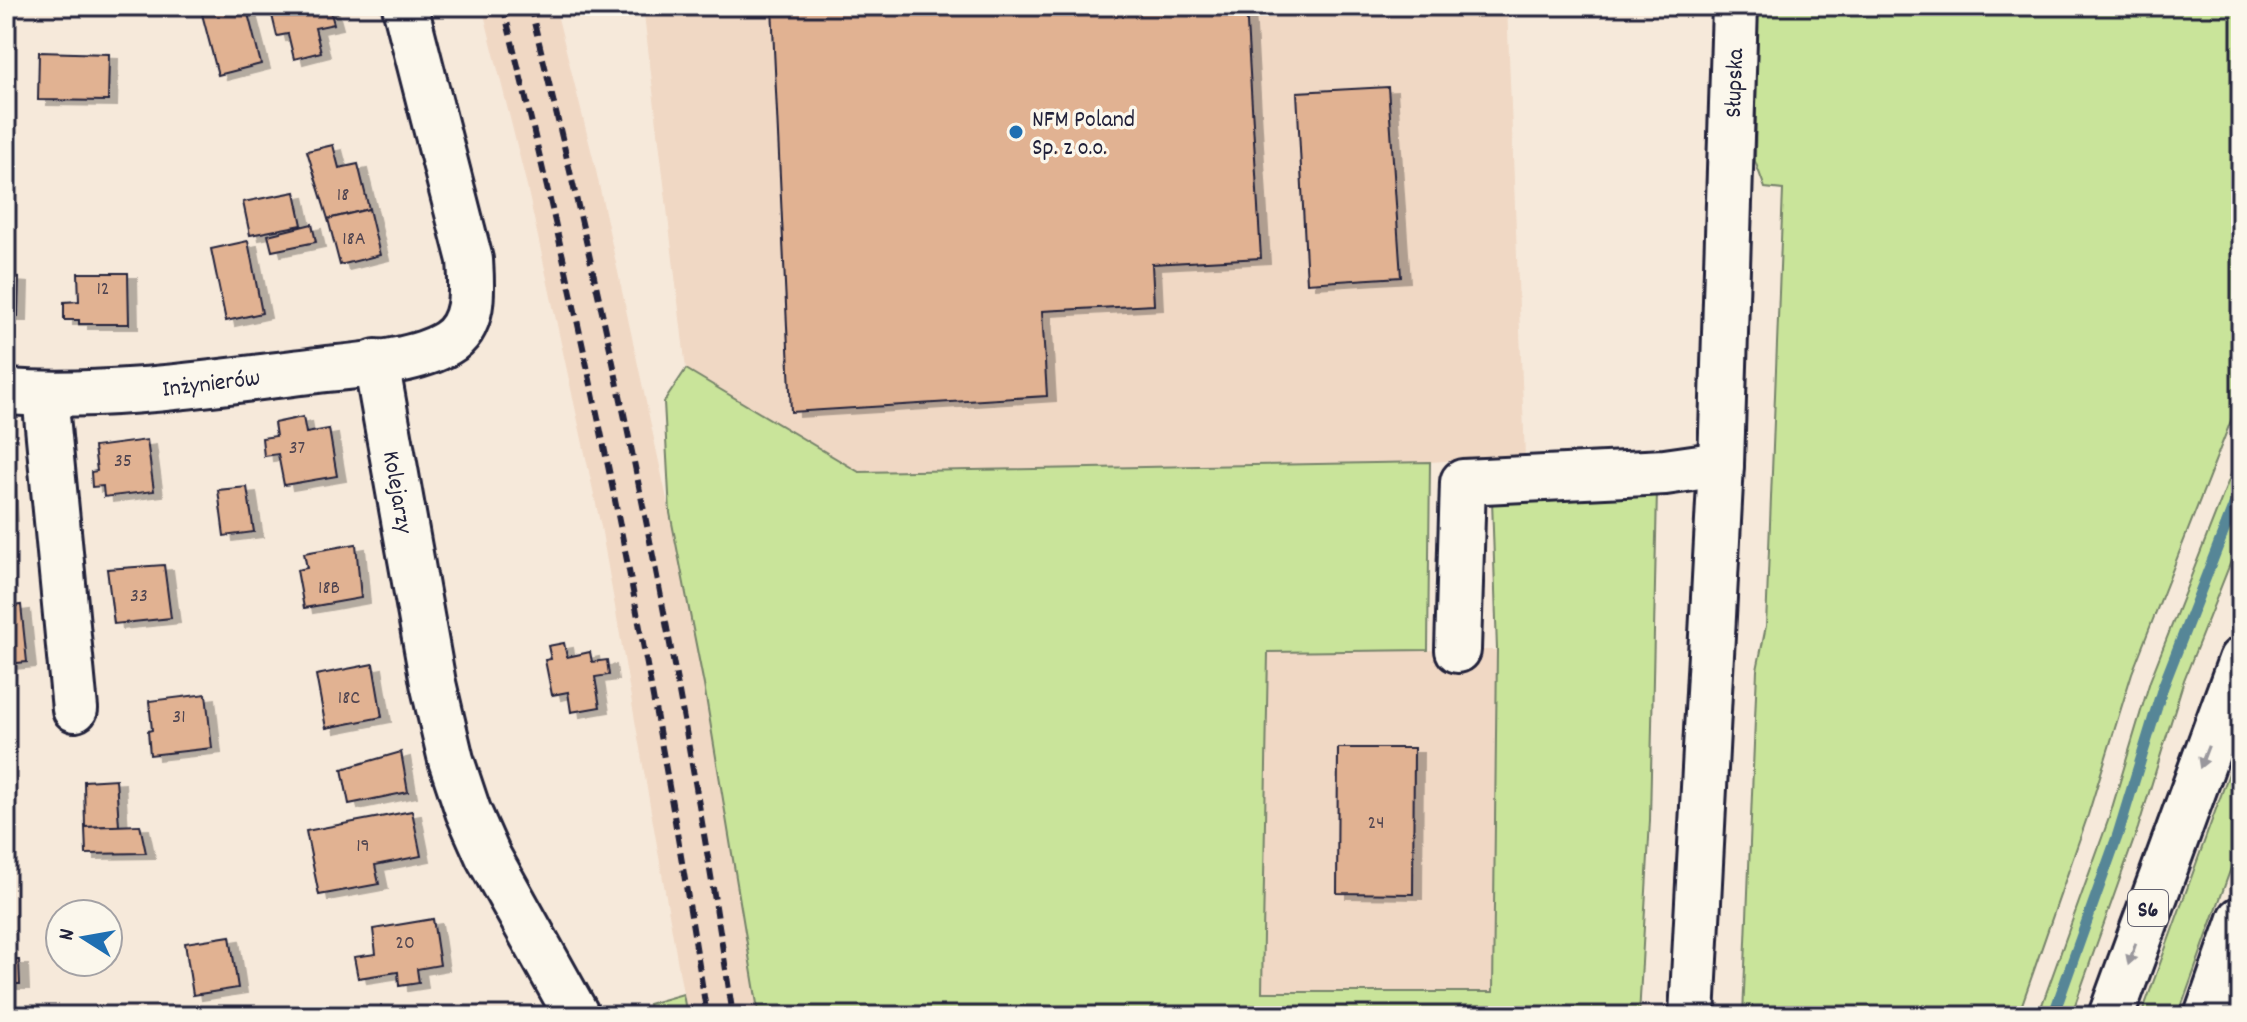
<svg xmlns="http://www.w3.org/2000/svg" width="2247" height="1022" font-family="Dekko,sans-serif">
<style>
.built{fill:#f0d8c4}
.green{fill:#c9e49a;stroke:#76836a;stroke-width:2}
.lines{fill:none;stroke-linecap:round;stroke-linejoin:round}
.stream{stroke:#568697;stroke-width:11}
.building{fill:#e1b292;stroke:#22223b;stroke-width:2;filter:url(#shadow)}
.minor-casing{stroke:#22223b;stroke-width:50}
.highway-casing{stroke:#22223b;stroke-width:50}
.minor{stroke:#fbf7ec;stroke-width:44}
.highway{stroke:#fbf7ec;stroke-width:44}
.rail{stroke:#22223b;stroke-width:6;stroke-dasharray:12 6;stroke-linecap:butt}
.oneway{fill:#99979c}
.poi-dot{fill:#1f6fb2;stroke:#fbf7ec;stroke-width:3}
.labels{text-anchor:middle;stroke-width:7;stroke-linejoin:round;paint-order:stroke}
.number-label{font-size:20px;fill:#524651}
.shield{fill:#fbf7ec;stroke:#636270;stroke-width:2}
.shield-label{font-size:22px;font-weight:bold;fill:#22223b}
.street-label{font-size:24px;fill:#22223b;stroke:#fbf7ec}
.poi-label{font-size:24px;fill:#22223b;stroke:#fbf7ec;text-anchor:start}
</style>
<defs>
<filter id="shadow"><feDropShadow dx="9" dy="5" stdDeviation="0" flood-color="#0004"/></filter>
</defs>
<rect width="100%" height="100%" fill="#f6e9da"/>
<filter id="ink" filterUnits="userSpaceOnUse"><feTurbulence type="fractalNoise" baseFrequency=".0125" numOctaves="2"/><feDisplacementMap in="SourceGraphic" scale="16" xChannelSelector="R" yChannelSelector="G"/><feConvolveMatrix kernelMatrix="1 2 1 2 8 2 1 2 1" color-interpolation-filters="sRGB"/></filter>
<g filter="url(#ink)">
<!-- built -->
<g class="built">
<path d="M482,6H555L595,166L670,513L704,685L759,1016H687L601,527L526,182Z"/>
<path d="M643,6H1507L1525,456L1430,462L859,472L686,369Z"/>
<path d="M1497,650L1493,992H1262L1268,651Z"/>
</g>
<!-- green -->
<g class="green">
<path d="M1758,6H2241V395L2132,673L2088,815L2018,1016H1743L1757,670L1766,626L1783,190L1765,188L1755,161Z"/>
<path d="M686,369L859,472L1430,462L1428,650L1268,652L1262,992H1493L1497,650L1492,500L1657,490L1650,820L1639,1016H759L704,685L670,513L664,402Z"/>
<path d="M2241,449V536L2184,680L2138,828L2071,1016H2038L2109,818L2150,681Z"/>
<path d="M2241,740V840L2178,1016H2141Z"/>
<path d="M683,994L687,1016H650L648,1004Z"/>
</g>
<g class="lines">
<!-- stream -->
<path class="stream" d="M2053,1016L2118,834L2163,687L2241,487"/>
</g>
<!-- building -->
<g class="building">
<path d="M233,6H246L261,64L218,75L202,14Z"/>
<path d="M285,6H329L334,24L315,28L321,52L294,59L288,34L277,36L271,11Z"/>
<path d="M772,6H1246L1261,258L1152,264L1154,305L1042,311L1047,396L791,412Z"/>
<path d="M39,52L109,54L108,101L38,100Z"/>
<path d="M1388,87L1401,277L1307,283L1297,92Z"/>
<path d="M333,145L339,168L358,164L369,209L328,219L307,151Z"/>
<path d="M295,192L302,225L250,235L243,202Z"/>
<path d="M369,209L380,255L340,265L328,219Z"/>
<path d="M312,224L316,242L272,251L268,235Z"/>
<path d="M248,241L262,313L226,321L211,249Z"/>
<path d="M78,273H128L129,324H79V320H64V302L79,301Z"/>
<path d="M6,277L19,278L18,316H6Z"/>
<path d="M303,417L306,433L329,429L337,476L284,485L278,454L264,456L262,438L276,436L274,423Z"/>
<path d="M147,440L154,491L104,497L103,486L92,487L91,472L97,471L94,447Z"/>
<path d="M6,467L9,516H6Z"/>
<path d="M247,487L254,532L224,536L218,490Z"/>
<path d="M356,544L361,598L304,608L297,570L307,568L304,553Z"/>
<path d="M164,565L171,618L114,624L107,569Z"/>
<path d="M21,605L27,662L6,664V607Z"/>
<path d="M564,643L567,657L590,652L592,662L607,660L609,675L595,677L600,707L571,712L568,692L552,695L545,660L551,659L548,646Z"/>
<path d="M373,664L382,717L326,728L316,675Z"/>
<path d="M206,694L212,748L150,755L148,731L152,730L149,701Z"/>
<path d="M1338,748H1414L1413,894L1337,893Z"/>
<path d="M401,752L408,792L349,804L342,769Z"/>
<path d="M116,779L119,826L85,827L84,781Z"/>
<path d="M412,811L421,856L375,865L379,884L319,895L306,831Z"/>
<path d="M140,825L146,853L86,854L85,827Z"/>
<path d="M433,919L440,965L417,969L419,983L399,986L398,972L358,978L354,957L376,954L373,929Z"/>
<path d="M230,936L238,988L193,995L185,943Z"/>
<path d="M6,960H19L20,984H6Z"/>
</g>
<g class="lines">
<defs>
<g id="minor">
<path d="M376,362L433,683L451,760L468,811L488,856L577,1016"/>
<path d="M6,392C108,399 209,383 310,371C349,366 413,364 447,343C475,326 472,290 470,260L405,6"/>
<path d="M45,395L75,709"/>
<path d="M1458,650L1463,482L1665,472L1721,464"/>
<path d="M1692,1016L1721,464L1735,6"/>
</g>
<g id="highway">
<path d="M2111,1016L2241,660"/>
<path d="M2207,1016L2241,919"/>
</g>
</defs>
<!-- minor casing -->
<use href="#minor" class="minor-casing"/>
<!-- highway casing -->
<use href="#highway" class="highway-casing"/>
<!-- minor -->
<use href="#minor" class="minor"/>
<!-- highway -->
<use href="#highway" class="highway"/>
<!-- rail -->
<g class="rail">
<path d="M503,6C587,339 654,676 707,1016"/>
<path d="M530,6C613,339 682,676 733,1016"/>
</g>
</g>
<!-- one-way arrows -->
<defs><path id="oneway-solid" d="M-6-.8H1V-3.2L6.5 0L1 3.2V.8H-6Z" transform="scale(2)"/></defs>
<g class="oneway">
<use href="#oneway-solid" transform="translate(2204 757) rotate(111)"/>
<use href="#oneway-solid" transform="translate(2132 954) rotate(109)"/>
</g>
</g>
<!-- markers -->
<circle class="poi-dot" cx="1016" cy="132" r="8"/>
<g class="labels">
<!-- number labels -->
<g class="number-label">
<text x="343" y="200">18</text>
<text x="354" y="244">18A</text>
<text x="103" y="294">12</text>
<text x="297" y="453">37</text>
<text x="123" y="466">35</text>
<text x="329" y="593">18B</text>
<text x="139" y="601">33</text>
<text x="349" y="703">18C</text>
<text x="179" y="722">31</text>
<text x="1376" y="828">24</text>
<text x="363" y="851">19</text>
<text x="405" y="948">20</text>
</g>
<!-- shield labels -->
<rect class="shield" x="2128" y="890" width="40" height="36" rx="6"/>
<g class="shield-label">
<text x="2148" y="916">S6</text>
</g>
<!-- street labels -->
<g class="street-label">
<text transform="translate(1733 83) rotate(-88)" y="8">Słupska</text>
<text transform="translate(211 382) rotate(-7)" y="8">Inżynierów</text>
<text transform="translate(399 492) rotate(80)" y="8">Kolejarzy</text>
</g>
<!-- poi labels -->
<g class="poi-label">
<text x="1032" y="126">NFM Poland<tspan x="1032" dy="28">Sp. z o.o.</tspan></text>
</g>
</g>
<!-- margin -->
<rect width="2247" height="1022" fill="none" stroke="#fbf7ec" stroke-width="32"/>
<rect x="16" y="16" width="2215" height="990" fill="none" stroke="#22223b" stroke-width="3" filter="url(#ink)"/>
<!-- north arrow -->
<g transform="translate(84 938) rotate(281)"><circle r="38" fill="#fbf7ec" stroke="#a4a2a5" stroke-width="2"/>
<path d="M0-6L14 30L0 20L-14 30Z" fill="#1f6fb2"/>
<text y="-12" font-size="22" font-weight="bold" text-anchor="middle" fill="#22223b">N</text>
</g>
</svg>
